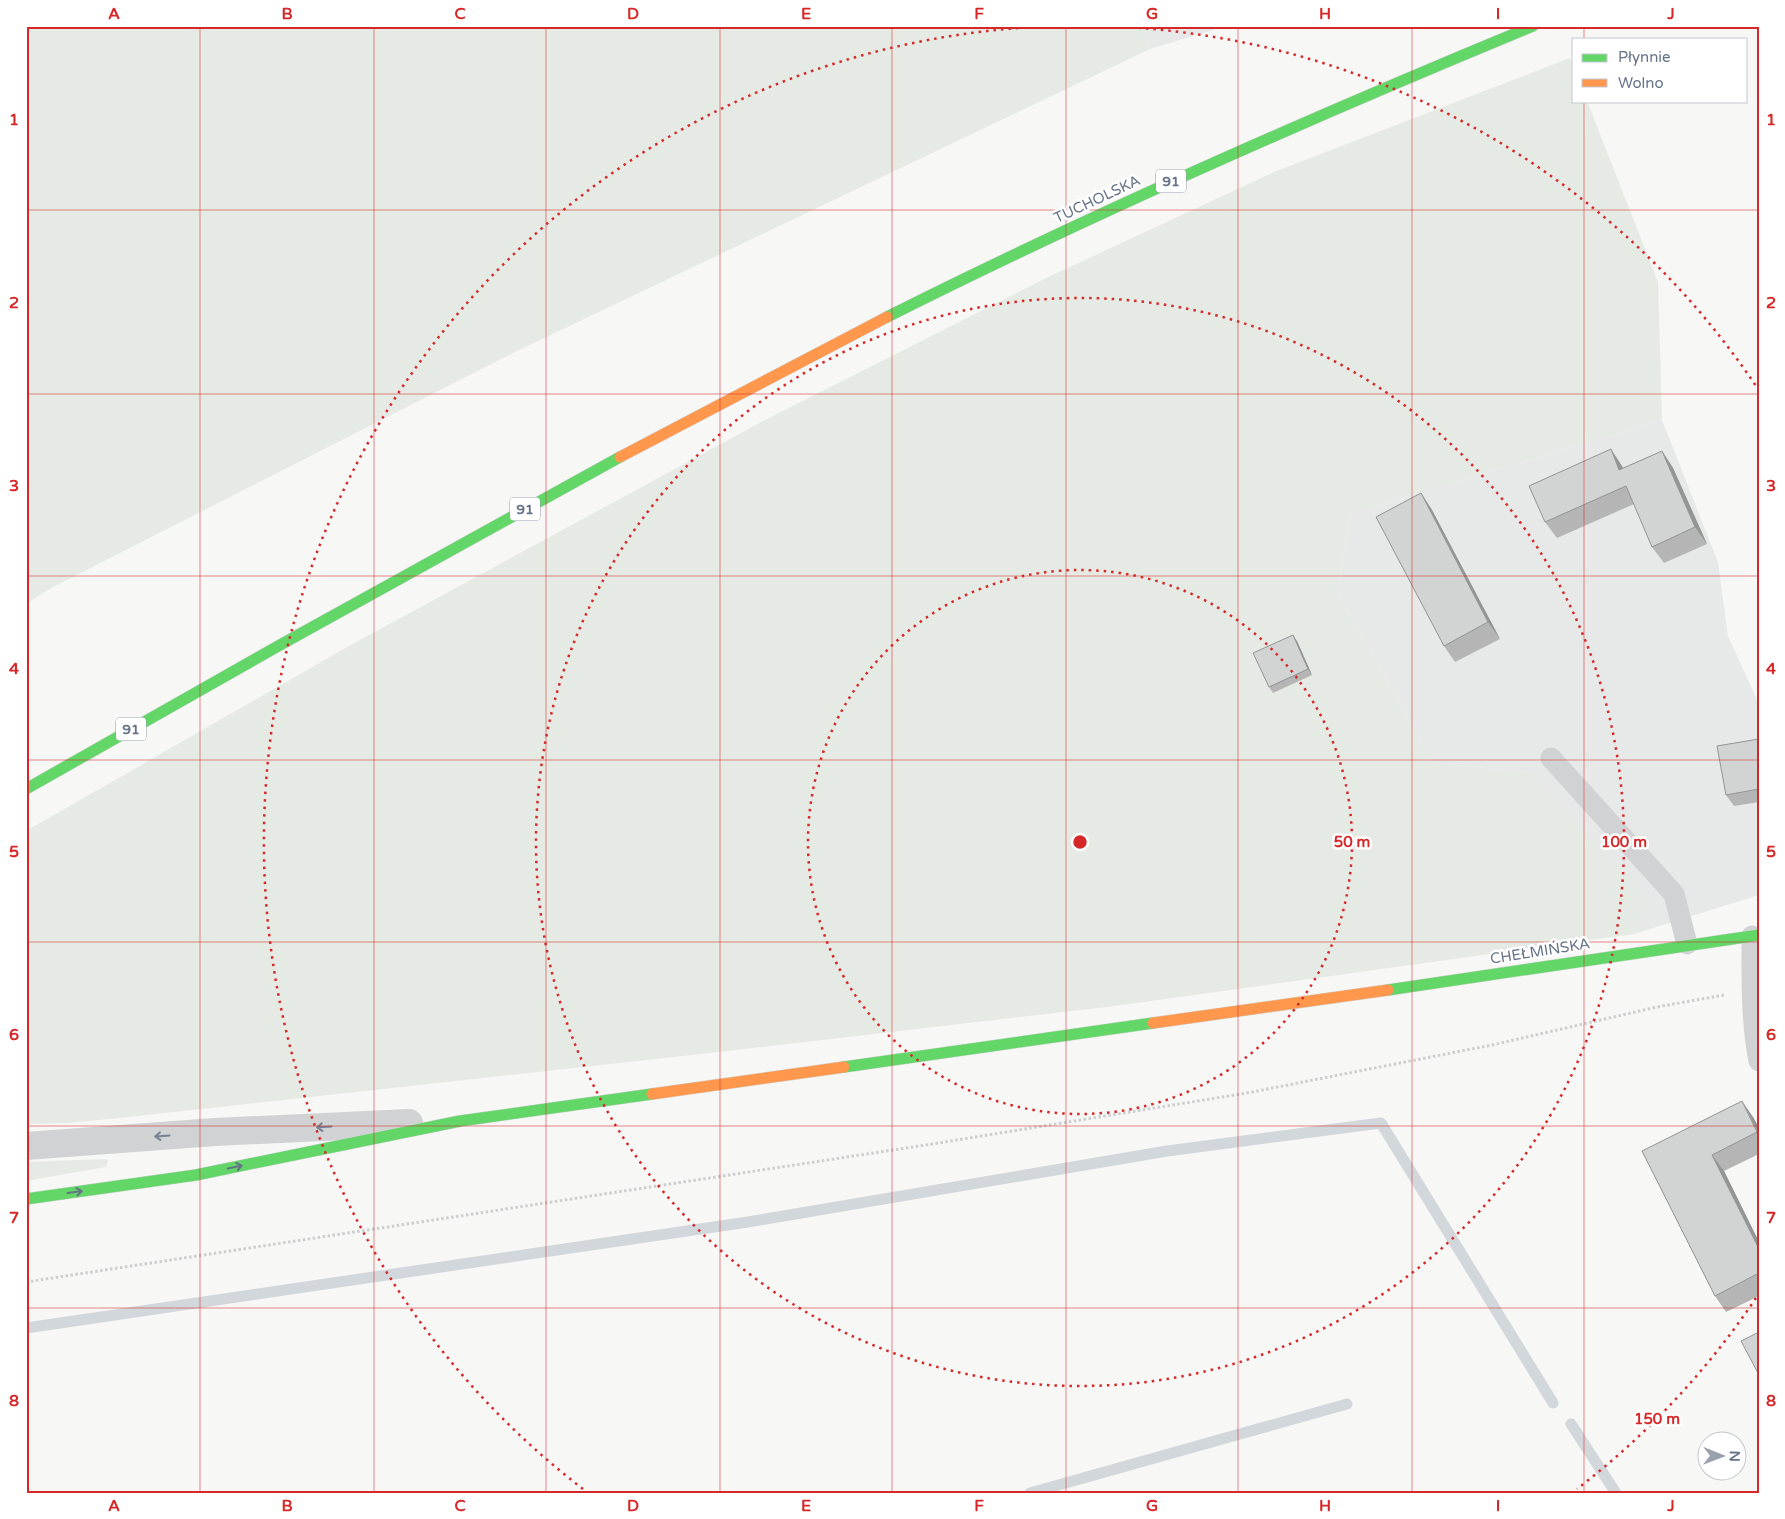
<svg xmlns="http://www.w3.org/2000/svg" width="1785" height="1519" font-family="'Varela Round',sans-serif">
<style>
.built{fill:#e7e8e8}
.green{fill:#e6eae4}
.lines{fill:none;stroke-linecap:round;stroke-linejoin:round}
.stream{stroke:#d1d7db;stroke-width:11}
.fast-casing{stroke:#d2d4d5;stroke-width:12}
.slow-casing{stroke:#d2d4d5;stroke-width:12}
.path{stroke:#cdced0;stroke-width:3;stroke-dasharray:2.5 2.5;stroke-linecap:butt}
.lane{stroke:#d1d2d3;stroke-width:21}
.street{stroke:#d1d2d3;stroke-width:28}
.fast{stroke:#63d668;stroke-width:11}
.slow{stroke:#ff974d;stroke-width:11}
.wall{fill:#b5b5b5}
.shaded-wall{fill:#939494}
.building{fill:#d2d3d3;stroke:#939494}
.oneway{stroke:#768192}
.oneway2{stroke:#667387}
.grid{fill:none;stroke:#d62828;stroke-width:1;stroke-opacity:0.55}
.ring{fill:none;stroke:#d62828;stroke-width:2.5;stroke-dasharray:2.5 5}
.labels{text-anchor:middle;stroke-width:5;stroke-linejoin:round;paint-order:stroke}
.shield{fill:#fff;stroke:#949dab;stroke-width:1}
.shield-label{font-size:14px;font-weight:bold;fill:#667387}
.street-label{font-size:15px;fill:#667387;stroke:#fff}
.centre{fill:#d62828;stroke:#fff;stroke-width:2.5}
.ring-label{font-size:15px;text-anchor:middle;font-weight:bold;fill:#d62828;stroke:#fff;stroke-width:5;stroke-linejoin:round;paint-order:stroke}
.neatline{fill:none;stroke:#d62828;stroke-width:2}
.grid-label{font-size:16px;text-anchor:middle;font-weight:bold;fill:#d62828}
</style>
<rect width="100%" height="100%" fill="#f7f7f6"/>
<!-- built -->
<g class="built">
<path d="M1144,26H1226L1150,49Z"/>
<path d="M1662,420L1718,562L1728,636L1759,704V895L1634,934L1648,900L1529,773L1433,762L1338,593L1350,514Z"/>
</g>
<!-- green -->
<g class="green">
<path d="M26,26H1144L1150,49L515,352L51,588L26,604Z"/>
<path d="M1570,58L1574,68V101H1587L1658,282L1662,420L1350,514L1338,593L1433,762L1529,773L1649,900L1634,934L1107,1007L692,1055L119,1118L68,1123L26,1124V831L349,646L765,420L1042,280L1274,172Z"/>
<path d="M104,1159L108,1160L106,1167L26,1181V1162Z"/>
</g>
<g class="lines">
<!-- stream -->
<g class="stream">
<path d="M26,1328L748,1222L1167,1151L1381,1123L1553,1403"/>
<path d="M1571,1424L1616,1493"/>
<path d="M1030,1493L1347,1404"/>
</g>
<defs>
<g id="fast">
<path d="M887,317C1098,211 1315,116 1533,26"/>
<path d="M26,789L280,645L620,457"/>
<path d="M1388,990L1759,935"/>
<path d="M844,1067L1153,1023"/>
<path d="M26,1199L196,1175L460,1121L652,1094"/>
</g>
<g id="slow">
<path d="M620,457L887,317"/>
<path d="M1153,1023L1388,990"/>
<path d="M652,1094L844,1067"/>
</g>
</defs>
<!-- fast casing -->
<use href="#fast" class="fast-casing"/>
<!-- slow casing -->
<use href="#slow" class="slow-casing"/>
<!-- path -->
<path class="path" d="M26,1282L926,1145L1247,1093L1492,1045L1657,1007L1724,995"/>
<!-- lane -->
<g class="lane">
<path d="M1551,758L1674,894L1687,944"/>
<path d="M1752,936C1752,977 1751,1020 1759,1061"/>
</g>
<!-- street -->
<path class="street" d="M26,1146L215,1132L409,1123"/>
<!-- fast -->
<use href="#fast" class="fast"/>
<!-- slow -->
<use href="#slow" class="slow"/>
</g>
<!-- wall -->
<g class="wall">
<path d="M1662,451L1673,468L1707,544L1664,563L1652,547L1634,504L1557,538L1545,522L1622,466L1623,468Z"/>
<path d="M1421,493L1432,510L1500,639L1455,662L1444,646Z"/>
<path d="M1297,641L1312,675L1273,693L1269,687Z"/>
<path d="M1759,739V802L1734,806L1726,795Z"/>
<path d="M1753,1117L1759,1128V1154L1724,1171L1759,1242V1296L1726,1312L1715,1296L1642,1151Z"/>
</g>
<!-- shaded-wall -->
<g class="shaded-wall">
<path d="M1611,449L1622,466L1631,486L1619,470Z"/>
<path d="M1662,451L1673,468L1707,544L1695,527Z"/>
<path d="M1421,493L1432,510L1500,639L1488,622Z"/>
<path d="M1293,635L1297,641L1312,675L1308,669Z"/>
<path d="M1742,1101L1753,1117L1759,1128V1134Z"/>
<path d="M1712,1155L1724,1171L1759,1242V1249Z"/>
</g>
<!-- building -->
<g class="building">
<path d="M1611,449L1619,470L1662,451L1695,527L1652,547L1626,486L1545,522L1529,486Z"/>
<path d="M1421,493L1488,622L1444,646L1376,517Z"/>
<path d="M1293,635L1308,669L1269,687L1253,653Z"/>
<path d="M1759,739V789L1726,795L1717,746Z"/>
<path d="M1742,1101L1757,1132L1712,1155L1759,1249V1273L1715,1296L1642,1151Z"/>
<path d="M1759,1332V1375L1741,1341Z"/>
</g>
<!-- one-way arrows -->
<defs><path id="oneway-shaft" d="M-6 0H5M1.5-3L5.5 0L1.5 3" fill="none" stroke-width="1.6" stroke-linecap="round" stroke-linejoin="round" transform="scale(1.25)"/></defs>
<g class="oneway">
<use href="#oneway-shaft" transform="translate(324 1127) rotate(177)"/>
<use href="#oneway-shaft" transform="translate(162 1136) rotate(176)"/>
</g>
<g class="oneway2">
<use href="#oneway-shaft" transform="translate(235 1167) rotate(-12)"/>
<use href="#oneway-shaft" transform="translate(75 1192) rotate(-8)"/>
</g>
<!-- grid -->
<path class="grid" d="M200,26V1493M374,26V1493M546,26V1493M720,26V1493M892,26V1493M1066,26V1493M1238,26V1493M1412,26V1493M1584,26V39M1584,101V1493M26,210H1759M26,394H1759M26,576H1759M26,760H1759M26,942H1759M26,1126H1759M26,1308H1759"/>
<!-- distance rings -->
<g class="ring">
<circle cx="1080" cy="842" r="272"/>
<circle cx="1080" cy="842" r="544"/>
<path d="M1756 1298A816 816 0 0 1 1577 1489M583 1489A816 816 0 0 1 1059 26M1101 26A816 816 0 0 1 1756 386"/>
</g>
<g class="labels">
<!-- shield labels -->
<g class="shield">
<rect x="1156" y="169.5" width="30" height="23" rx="4"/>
<rect x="510" y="497.5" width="30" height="23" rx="4"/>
<rect x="116" y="717.5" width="30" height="23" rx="4"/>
</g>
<g class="shield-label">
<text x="1171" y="186">91</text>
<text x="525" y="514">91</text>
<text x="131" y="734">91</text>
</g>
<!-- street labels -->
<g class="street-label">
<text transform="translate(1097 199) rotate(-25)" y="5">TUCHOLSKA</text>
<text transform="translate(1540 951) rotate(-9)" y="5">CHEŁMIŃSKA</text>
</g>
</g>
<circle cx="1080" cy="842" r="8" class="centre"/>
<g class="ring-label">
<text x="1352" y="847">50 m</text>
<text x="1624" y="847">100 m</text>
<text x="1657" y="1424">150 m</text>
</g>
<!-- border -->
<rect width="1785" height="1519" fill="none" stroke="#ffffff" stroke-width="55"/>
<!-- legend -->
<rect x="1572" y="38" width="175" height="65" fill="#ffffff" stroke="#c2c7cf"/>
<rect x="1582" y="54" width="25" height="8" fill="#63d668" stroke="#c2c7cf"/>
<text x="1618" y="62" font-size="15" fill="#667387">Płynnie</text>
<rect x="1582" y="79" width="25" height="8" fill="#ff974d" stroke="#c2c7cf"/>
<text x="1618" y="88" font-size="15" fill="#667387">Wolno</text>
<!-- north arrow -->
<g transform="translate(1722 1456) rotate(91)"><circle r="24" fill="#ffffff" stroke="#c2c7cf"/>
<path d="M0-4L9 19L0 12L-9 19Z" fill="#99a1ae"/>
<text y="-8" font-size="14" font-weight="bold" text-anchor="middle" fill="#667387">N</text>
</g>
<rect x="28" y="28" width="1730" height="1464" class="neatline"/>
<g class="grid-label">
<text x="114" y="19">A</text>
<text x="287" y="19">B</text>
<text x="460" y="19">C</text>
<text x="633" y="19">D</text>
<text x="806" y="19">E</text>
<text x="979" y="19">F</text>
<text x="1152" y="19">G</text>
<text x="1325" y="19">H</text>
<text x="1498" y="19">I</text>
<text x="1671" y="19">J</text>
<text x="14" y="125">1</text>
<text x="1771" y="125">1</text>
<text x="14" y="308">2</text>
<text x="1771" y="308">2</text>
<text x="14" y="491">3</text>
<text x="1771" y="491">3</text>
<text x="14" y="674">4</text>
<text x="1771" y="674">4</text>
<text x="14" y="857">5</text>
<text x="1771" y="857">5</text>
<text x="14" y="1040">6</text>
<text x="1771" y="1040">6</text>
<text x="14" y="1223">7</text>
<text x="1771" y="1223">7</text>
<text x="14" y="1406">8</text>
<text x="1771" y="1406">8</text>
<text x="114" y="1511">A</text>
<text x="287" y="1511">B</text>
<text x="460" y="1511">C</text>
<text x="633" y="1511">D</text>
<text x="806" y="1511">E</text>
<text x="979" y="1511">F</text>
<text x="1152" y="1511">G</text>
<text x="1325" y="1511">H</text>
<text x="1498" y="1511">I</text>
<text x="1671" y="1511">J</text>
</g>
</svg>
